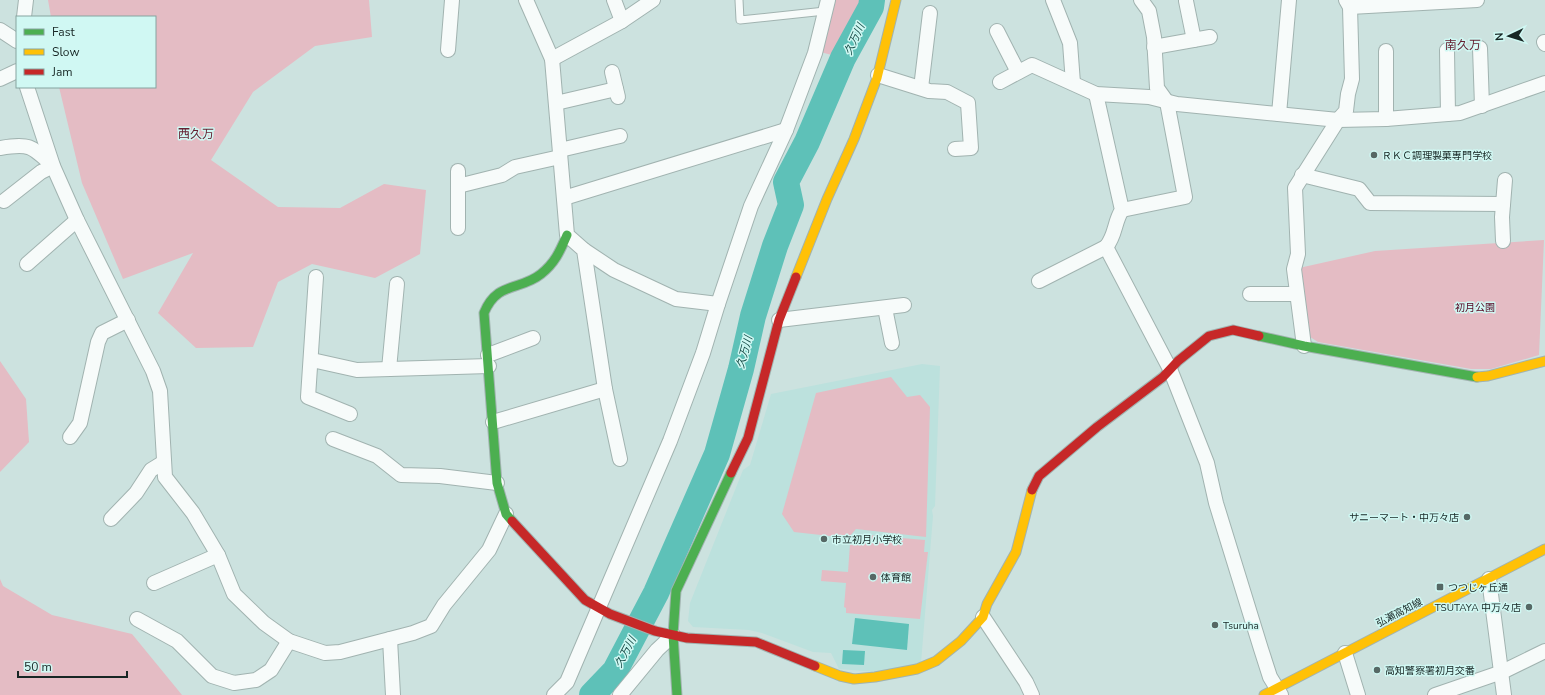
<svg xmlns="http://www.w3.org/2000/svg" width="1545" height="695" font-family="'Nunito Sans','Noto Sans JP',sans-serif">
<style>
.built{fill:#bce1dd}
.green{fill:#e4bcc4}
.water{fill:#5ec1b8}
.lines{fill:none;stroke-linecap:round;stroke-linejoin:round}
.river{stroke:#5ec1b8;stroke-width:26}
.lane-casing{stroke:#a1b3b0;stroke-width:9}
.street-casing{stroke:#a1b3b0;stroke-width:16}
.fast-casing{stroke:#a1b3b0;stroke-width:11}
.slow-casing{stroke:#a1b3b0;stroke-width:11}
.jam-casing{stroke:#a1b3b0;stroke-width:11}
.lane{stroke:#f7fbfa;stroke-width:7}
.street{stroke:#f7fbfa;stroke-width:14}
.fast{stroke:#4caf50;stroke-width:9}
.slow{stroke:#ffc107;stroke-width:9}
.jam{stroke:#c62828;stroke-width:9}
.poi-dot{fill:#566865;stroke:#d0f8f3;stroke-width:1.5}
.labels{text-anchor:middle;stroke-width:3;stroke-linejoin:round;paint-order:stroke}
.poi-label{font-size:10px;fill:#172624;stroke:#d0f8f3;text-anchor:start}
.park-label{font-size:10px;fill:#54021f;stroke:#d0f8f3}
.street-label{font-size:10px;fill:#172624;stroke:#d0f8f3}
.water-label{font-size:11px;font-style:italic;fill:#194e49;stroke:#d0f8f3}
.quarter-label{font-size:12px;fill:#662132;stroke:#d0f8f3}
</style>
<rect width="100%" height="100%" fill="#cce2df"/>
<!-- built -->
<path class="built" d="M922,364L940,366L935,506L932,510L933,516L921,663L876,672L839,669L831,653L813,652L762,633L749,630L693,627L688,621L690,603L743,470L750,465L771,394Z"/>
<!-- green -->
<g class="green">
<path d="M48,0H369L372,37L315,46L253,92L211,160L278,207L340,208L384,184L426,190L420,254L375,278L312,264L278,282L253,347L196,348L158,313L193,253L123,279L82,183L59,87H155V17H51Z"/>
<path d="M833,0H866C863,18 847,44 832,55L820,52Z"/>
<path d="M1544,240L1539,355L1491,369H1471L1318,342L1307,335L1299,268L1375,251Z"/>
<path d="M0,361L26,399L29,442L0,472Z"/>
<path d="M891,377L907,397L920,395L930,407L926,537L856,529L848,538L794,532L782,514L816,393Z"/>
<path d="M855,534L925,540L924,552H928L920,619L846,613V608L844,607L846,583L821,581L822,570L848,572L850,544H854Z"/>
<path d="M0,579L3,586L52,615L132,634L182,695H0Z"/>
</g>
<!-- water -->
<g class="water">
<path d="M855,618L909,624L907,650L852,644Z"/>
<path d="M843,650L865,651L864,665L842,664Z"/>
</g>
<g class="lines">
<!-- river -->
<path class="river" d="M592,695L615,671L656,593L717,454L741,369L753,316L775,246L791,205L786,182L807,142L843,58L871,7L872,0"/>
<defs>
<path id="lane" d="M739,0L740,20L825,11"/>
<g id="street">
<path d="M526,0L552,59L567,235L584,250L605,389L620,459"/>
<path d="M614,0L622,21"/>
<path d="M1053,0L1070,43L1073,83"/>
<path d="M1186,1L1194,40"/>
<path d="M1350,7L1477,0"/>
<path d="M24,17L26,0"/>
<path d="M0,30L17,41"/>
<path d="M997,31L1018,72"/>
<path d="M1544,42L1545,44"/>
<path d="M1154,47L1210,37"/>
<path d="M1480,48L1482,106"/>
<path d="M448,50L452,0"/>
<path d="M1447,50L1448,114"/>
<path d="M1386,51V119"/>
<path d="M552,59L622,21L653,0"/>
<path d="M612,72L618,97"/>
<path d="M878,75L929,91L947,92L968,103L971,148L955,149"/>
<path d="M0,79L17,71"/>
<path d="M1000,82L1032,65L1096,94L1149,97L1177,104L1338,120L1386,119L1460,113L1545,83"/>
<path d="M27,87L53,166L77,220L153,371L160,391L165,477L193,513L218,555L234,594L264,623L289,641L325,653L340,652L413,633L431,626L444,605L489,550L506,514"/>
<path d="M921,88L930,13"/>
<path d="M1096,94L1122,210C1114,222 1116,235 1106,247"/>
<path d="M556,103L616,89"/>
<path d="M1279,114L1289,0"/>
<path d="M0,148C30,143 32,146 53,166L41,172L4,201"/>
<path d="M560,150L620,136"/>
<path d="M458,171V228"/>
<path d="M1302,175L1359,189L1370,203L1503,204"/>
<path d="M458,186L502,175L515,167L560,157"/>
<path d="M564,198L786,130"/>
<path d="M1122,210L1185,197L1167,102L1157,88L1154,37L1149,11L1141,0"/>
<path d="M1503,241L1502,217L1505,180"/>
<path d="M584,250L614,270L676,299L718,304"/>
<path d="M27,264L77,220"/>
<path d="M316,277L308,397L350,414"/>
<path d="M1039,281L1106,247L1170,369L1207,463L1216,503L1261,649L1270,677L1281,695"/>
<path d="M1250,294H1297"/>
<path d="M885,308L892,343"/>
<path d="M779,320L904,305"/>
<path d="M1304,346L1294,269L1298,254L1295,188L1338,120L1346,111L1348,94L1352,79L1350,7L1346,0"/>
<path d="M488,355L533,338"/>
<path d="M312,360L357,370L489,366"/>
<path d="M389,369L397,284"/>
<path d="M493,422L605,389"/>
<path d="M70,437L80,423L98,342L102,333L128,320"/>
<path d="M333,439L377,456L401,475L440,476L497,483"/>
<path d="M111,519L136,493L151,470L164,462"/>
<path d="M1489,579L1504,695"/>
<path d="M154,583L218,555"/>
<path d="M983,617L1026,682L1032,695"/>
<path d="M137,619L177,641L212,676L234,683L256,680L271,670L289,641"/>
<path d="M390,639L393,695"/>
<path d="M1345,653L1358,695"/>
<path d="M554,695L567,682L670,441L703,353L718,304L751,206L786,130L815,53L828,0"/>
<path d="M620,695L657,650L673,635"/>
<path d="M1435,695L1502,672L1545,651"/>
</g>
<g id="fast">
<path d="M1259,336L1304,346L1477,377"/>
<path d="M512,521L506,514L497,483L484,313C497,281 520,291 541,274C555,263 560,251 567,235"/>
<path d="M677,695L673,635L676,591L731,473"/>
</g>
<g id="slow">
<path d="M796,277L827,199L854,139L877,78L896,0"/>
<path d="M1477,377L1488,376L1545,361"/>
<path d="M815,666L840,676L854,679L875,677L917,669L936,661L961,641L983,617L987,604L1016,552L1032,490"/>
<path d="M1264,695L1545,549"/>
</g>
<g id="jam">
<path d="M731,473L748,438L779,320L796,277"/>
<path d="M1032,490L1039,476L1097,427L1163,377L1178,361L1209,336L1233,330L1259,336"/>
<path d="M512,521L585,600L610,614L655,631L687,638L756,642L815,666"/>
</g>
</defs>
<!-- lane casing -->
<use href="#lane" class="lane-casing"/>
<!-- street casing -->
<use href="#street" class="street-casing"/>
<!-- fast casing -->
<use href="#fast" class="fast-casing"/>
<!-- slow casing -->
<use href="#slow" class="slow-casing"/>
<!-- jam casing -->
<use href="#jam" class="jam-casing"/>
<!-- lane -->
<use href="#lane" class="lane"/>
<!-- street -->
<use href="#street" class="street"/>
<!-- fast -->
<use href="#fast" class="fast"/>
<!-- slow -->
<use href="#slow" class="slow"/>
<!-- jam -->
<use href="#jam" class="jam"/>
</g>
<!-- markers -->
<g class="poi-dot">
<circle cx="1374" cy="155" r="4"/>
<circle cx="1467" cy="517" r="4"/>
<circle cx="824" cy="539" r="4"/>
<circle cx="873" cy="577" r="4"/>
<rect x="1436" y="583" width="8" height="8" rx="2"/>
<circle cx="1529" cy="607" r="4"/>
<circle cx="1215" cy="625" r="4"/>
<circle cx="1377" cy="670" r="4"/>
</g>
<g class="labels">
<!-- poi labels -->
<g class="poi-label">
<text x="1382" y="159">ＲＫＣ調理製菓専門学校</text>
<text x="1459" y="521" text-anchor="end">サニーマート・中万々店</text>
<text x="832" y="543">市立初月小学校</text>
<text x="881" y="581">体育館</text>
<text x="1448" y="591">つつじヶ丘通</text>
<text x="1521" y="611" text-anchor="end">TSUTAYA 中万々店</text>
<text x="1223" y="629">Tsuruha</text>
<text x="1385" y="674">高知警察署初月交番</text>
</g>
<!-- park labels -->
<g class="park-label">
<text x="1475" y="311">初月公園</text>
</g>
<!-- street labels -->
<g class="street-label">
<text transform="translate(1399 612) rotate(-27)" y="4">弘瀬高知線</text>
</g>
<!-- water labels -->
<g class="water-label">
<text transform="translate(854 39) rotate(-65)" y="4">久万川</text>
<text transform="translate(744 352) rotate(-75)" y="4">久万川</text>
<text transform="translate(625 652) rotate(-62)" y="4">久万川</text>
</g>
<!-- quarter labels -->
<g class="quarter-label">
<text x="1463" y="49">南久万</text>
<text x="196" y="138">西久万</text>
</g>
</g>
<!-- legend -->
<rect x="16" y="16" width="140" height="72" fill="#d0f8f3" stroke="#86a4a0"/>
<rect x="24" y="29" width="20" height="6" fill="#4caf50" stroke="#86a4a0"/>
<text x="52" y="36" font-size="12" fill="#172624">Fast</text>
<rect x="24" y="49" width="20" height="6" fill="#ffc107" stroke="#86a4a0"/>
<text x="52" y="56" font-size="12" fill="#172624">Slow</text>
<rect x="24" y="69" width="20" height="6" fill="#c62828" stroke="#86a4a0"/>
<text x="52" y="76" font-size="12" fill="#172624">Jam</text>
<!-- north arrow -->
<g transform="translate(1509 36) rotate(266)" stroke="#d0f8f3" stroke-width="3" paint-order="stroke">
<path d="M0-3L7 15L0 10L-7 15Z" fill="#172624"/>
<text y="-6" font-size="11" font-weight="bold" text-anchor="middle" fill="#172624">N</text>
</g>
<!-- scale -->
<path d="M18 671v6h109v-6" fill="none" stroke="#172624" stroke-width="2"/>
<text x="24" y="671" font-size="12" fill="#172624" stroke="#d0f8f3" stroke-width="3" paint-order="stroke">50 m</text>
</svg>
